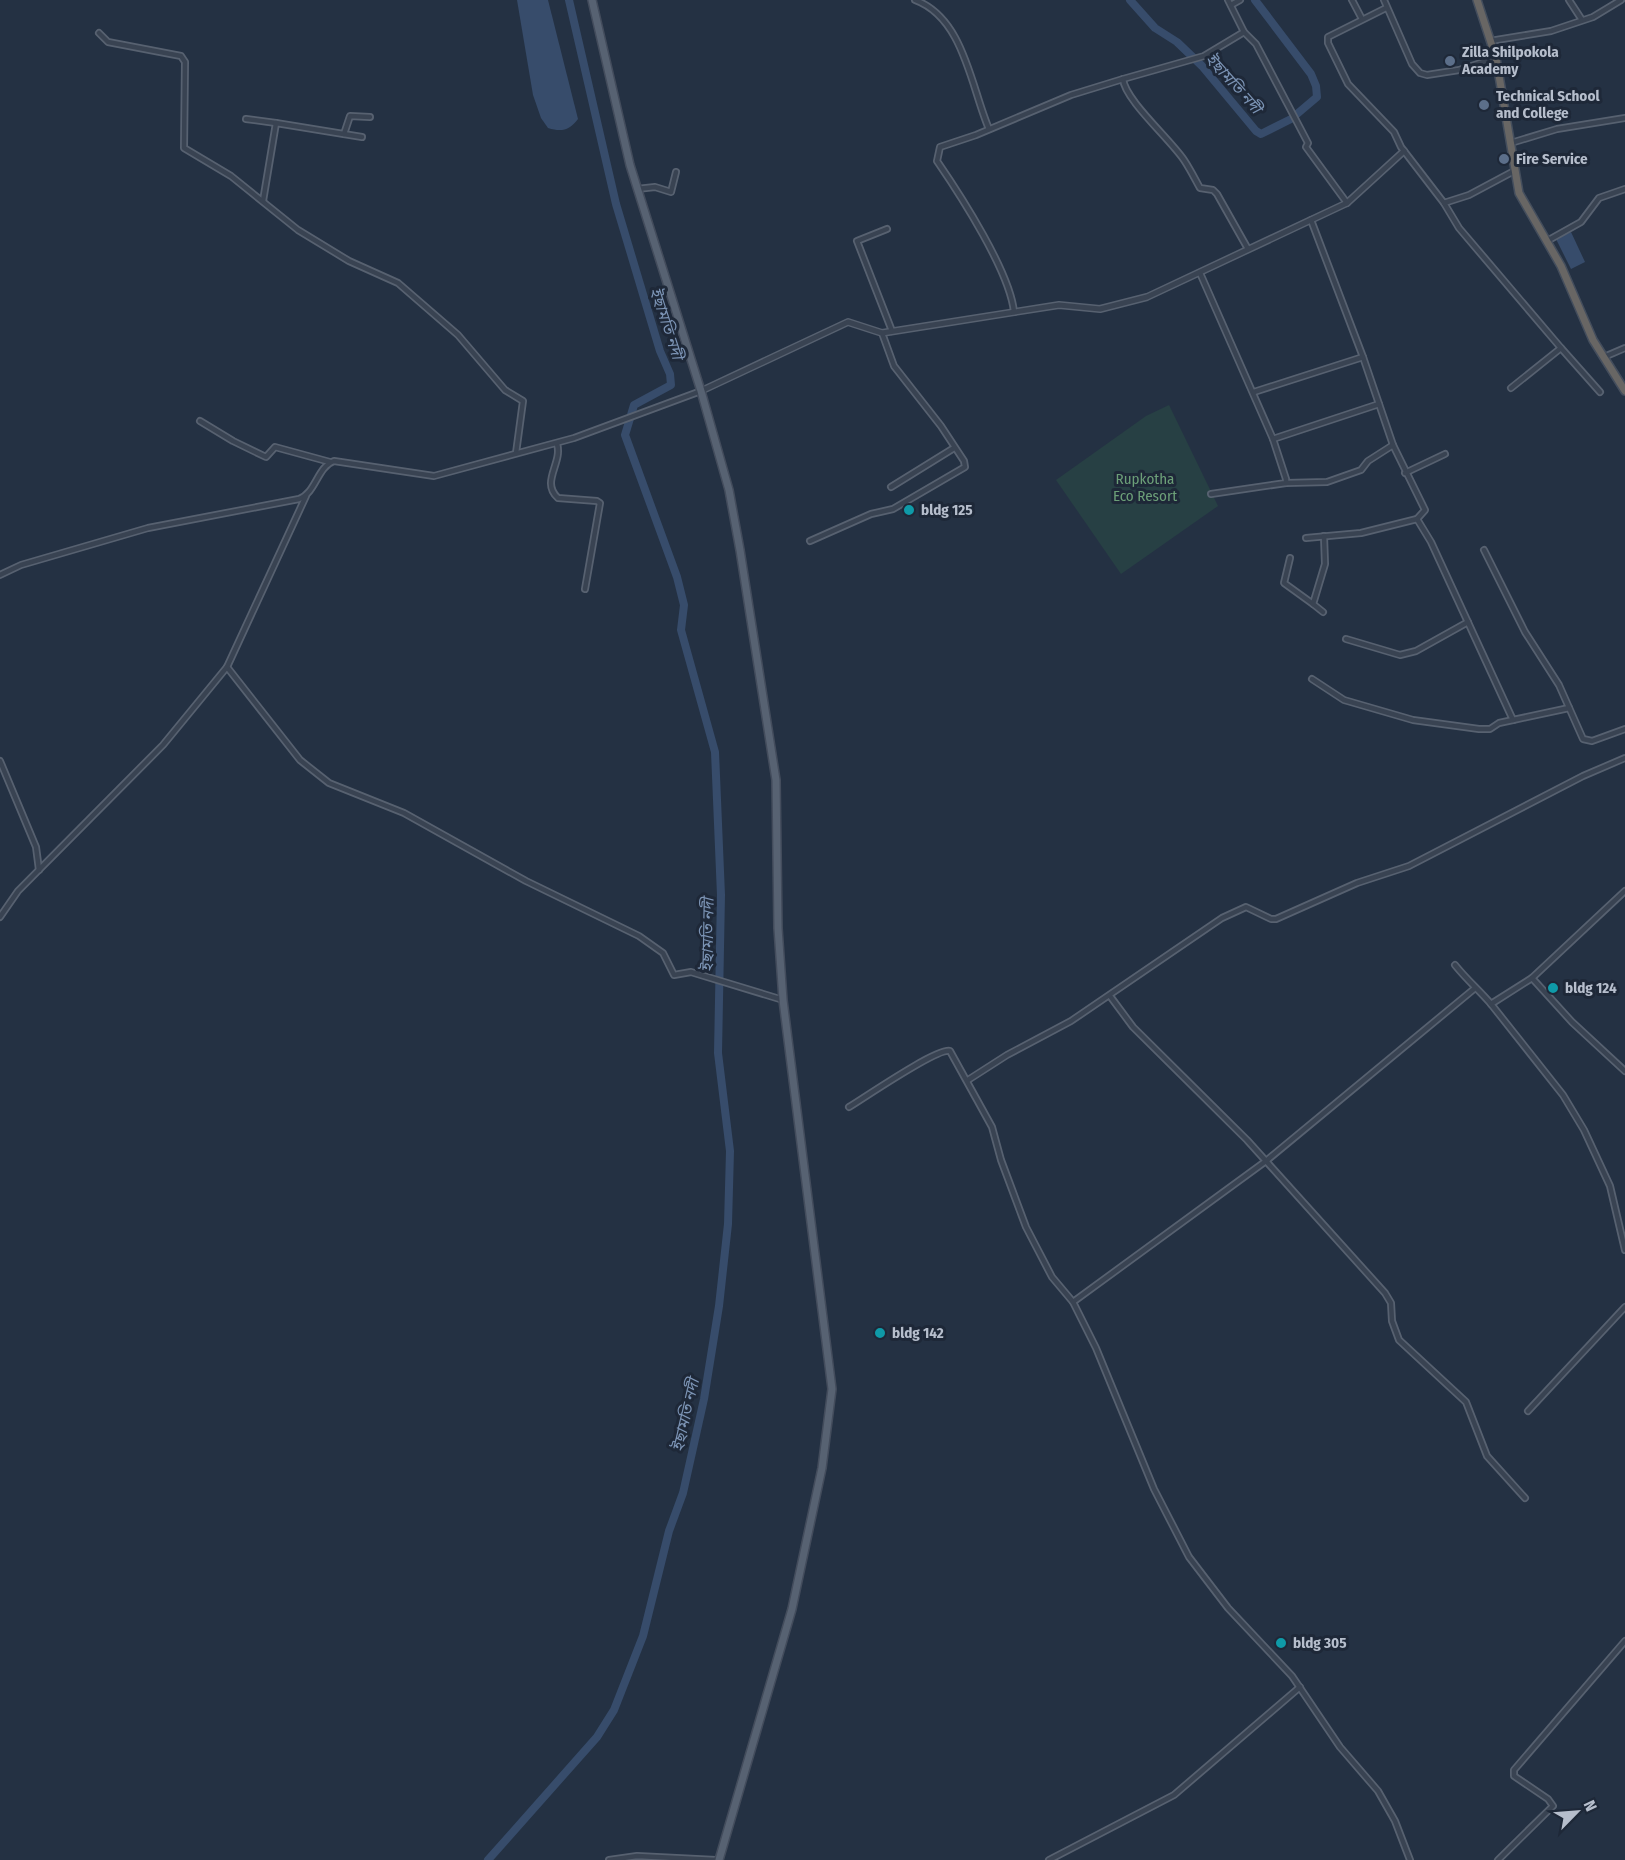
<svg xmlns="http://www.w3.org/2000/svg" width="1625" height="1860" font-family="'Fira Sans Condensed','Noto Sans Bengali',sans-serif">
<style>
.green{fill:#274044}
.water{fill:#374c6b}
.lines{fill:none;stroke-linecap:round;stroke-linejoin:round}
.river{stroke:#374c6b;stroke-width:8}
.minor-casing{stroke:#576170;stroke-width:8}
.tertiary-casing{stroke:#576170;stroke-width:8}
.primary-casing{stroke:#434c5c;stroke-width:10}
.trunk-casing{stroke:#444e5d;stroke-width:10}
.minor{stroke:#394352;stroke-width:4.5}
.tertiary{stroke:#394352;stroke-width:5}
.primary{stroke:#576272;stroke-width:7}
.trunk{stroke:#686664;stroke-width:7}
.service-dot{fill:#5c6f8a;stroke:#1e2838;stroke-width:2}
.culture-dot{fill:#0f9aa8;stroke:#1e2838;stroke-width:2}
.labels{text-anchor:middle;stroke-width:6;stroke-linejoin:round;paint-order:stroke}
.poi-label{font-size:15px;font-weight:bold;fill:#b6becc;stroke:#1e2838;text-anchor:start}
.park-label{font-size:15px;fill:#6c9f78;stroke:#1e2838}
.water-label{font-size:16px;font-style:italic;fill:#7c94b5;stroke:#1e2838}
</style>
<rect width="100%" height="100%" fill="#243143"/>
<!-- green -->
<path class="green" d="M1169,405L1218,506L1121,574L1056,480L1146,416Z"/>
<!-- water -->
<g class="water">
<path d="M517,0H548L578,119C569,131 561,132 548,128L541,118L533,95Z"/>
<path d="M1571,232L1585,262L1571,269L1556,239Z"/>
</g>
<g class="lines">
<!-- river -->
<g class="river">
<path d="M1130,0L1155,28L1177,42L1202,66L1256,131L1261,134L1291,119L1317,97L1316,86L1311,74L1255,0"/>
<path d="M488,1860L597,1737L614,1710L643,1636L669,1531L683,1493L704,1399L719,1306L728,1224L730,1151L718,1053L721,895L715,752L681,630L684,605L677,577L625,435L634,405L671,385L670,374L660,351L616,204L569,0"/>
</g>
<defs>
<g id="minor">
<path d="M915,0C964,18 971,87 989,129"/>
<path d="M1228,0L1244,32L1256,44L1308,143L1306,147L1347,203"/>
<path d="M1352,0L1362,19"/>
<path d="M1384,0L1412,64L1420,73L1427,75L1459,70L1496,58"/>
<path d="M1569,0L1582,20"/>
<path d="M1231,5L1240,0"/>
<path d="M1386,8L1328,37V43L1348,84L1394,132L1401,147L1444,203L1459,228L1561,348L1511,388"/>
<path d="M1244,32L1204,56L1123,79C1125,100 1170,139 1184,160C1190,169 1195,179 1200,188L1213,190L1217,194L1248,249"/>
<path d="M99,33L108,42L181,56L185,62L184,148L231,176L298,230L349,261L398,283L458,335L505,390L523,401L516,453"/>
<path d="M1490,41L1551,31L1593,17L1621,0"/>
<path d="M246,119L276,123"/>
<path d="M344,134L350,116L370,117"/>
<path d="M1511,143L1557,129L1625,118"/>
<path d="M637,189L655,187L671,192L676,172"/>
<path d="M263,201L276,123L362,137"/>
<path d="M1444,203L1469,195L1514,171"/>
<path d="M1311,220L1363,357L1393,445L1425,510L1417,519L1431,542L1513,720L1569,708"/>
<path d="M887,229L857,241L892,331"/>
<path d="M1547,241L1581,222L1599,198L1625,189"/>
<path d="M1200,273L1273,439L1286,479V483L1211,494"/>
<path d="M1014,312C1010,272 961,196 937,161L940,147L976,135L1071,95L1123,79"/>
<path d="M1561,348L1600,392"/>
<path d="M1604,357L1625,348"/>
<path d="M1254,392L1363,357"/>
<path d="M200,421L233,441L266,457L275,447L330,462"/>
<path d="M1273,439L1379,404"/>
<path d="M557,444C563,463 540,482 558,498L597,501L600,503L585,589"/>
<path d="M1405,473L1445,454"/>
<path d="M1286,483L1327,482L1361,470L1368,461L1393,445"/>
<path d="M891,487L954,448"/>
<path d="M1306,538L1361,533L1417,519"/>
<path d="M810,541L871,514L893,509L965,467L964,461L941,426L894,366L882,333"/>
<path d="M1484,550L1525,632L1559,685L1583,739L1592,741L1625,729"/>
<path d="M1290,558L1284,583L1313,604"/>
<path d="M0,575L21,565L148,528L299,499C316,493 317,467 334,461L434,476L574,438L701,391"/>
<path d="M1323,612L1313,604L1325,564L1324,536"/>
<path d="M1346,639L1400,655L1416,651L1468,622"/>
<path d="M227,667L300,760L329,783L404,813L526,881L639,936L663,953L674,975L691,972L783,1000"/>
<path d="M1312,679L1344,700L1413,720L1479,729H1490L1499,723L1513,720"/>
<path d="M0,761L36,847L39,870"/>
<path d="M0,917L18,891L163,745L227,667L306,496"/>
<path d="M1455,965C1467,980 1479,990 1491,1004L1563,1095L1584,1130L1610,1186L1625,1250"/>
<path d="M1532,978L1572,1022L1625,1071"/>
<path d="M1110,996L1133,1027L1247,1140L1385,1293L1391,1303L1392,1321L1399,1340L1466,1402L1487,1456L1525,1498"/>
<path d="M1491,1004L1532,978L1625,891"/>
<path d="M968,1080L1007,1055L1071,1021L1222,918L1246,907L1271,919H1276L1357,883L1409,866L1583,776L1625,758"/>
<path d="M849,1107C864,1098 938,1047 950,1051L992,1127L1001,1160L1026,1227L1052,1277L1073,1302L1096,1348L1154,1489L1189,1557L1228,1608L1292,1676L1340,1747L1378,1791L1395,1821L1410,1860"/>
<path d="M1073,1302L1266,1161L1474,989"/>
<path d="M1528,1411L1625,1307"/>
<path d="M609,1860L637,1856L716,1860"/>
<path d="M1049,1860L1174,1795L1300,1687"/>
<path d="M1498,1860L1553,1806L1548,1799L1514,1776V1770L1625,1641"/>
</g>
<path id="tertiary" d="M701,391L848,322L882,333L1059,305L1100,309L1147,297L1347,203L1404,151"/>
<path id="primary" d="M592,0L630,165L701,391L729,490L740,550L776,780L778,928L783,1000L832,1389L822,1468L792,1609L719,1860"/>
<path id="trunk" d="M1477,0L1496,58L1519,193L1561,266L1593,340L1625,391"/>
</defs>
<!-- minor casing -->
<use href="#minor" class="minor-casing"/>
<!-- tertiary casing -->
<use href="#tertiary" class="tertiary-casing"/>
<!-- primary casing -->
<use href="#primary" class="primary-casing"/>
<!-- trunk casing -->
<use href="#trunk" class="trunk-casing"/>
<!-- minor -->
<use href="#minor" class="minor"/>
<!-- tertiary -->
<use href="#tertiary" class="tertiary"/>
<!-- primary -->
<use href="#primary" class="primary"/>
<!-- trunk -->
<use href="#trunk" class="trunk"/>
</g>
<!-- markers -->
<g class="service-dot">
<circle cx="1450" cy="61" r="6"/>
<circle cx="1484" cy="105" r="6"/>
<circle cx="1504" cy="159" r="6"/>
</g>
<g class="culture-dot">
<circle cx="909" cy="510" r="6"/>
<circle cx="1553" cy="988" r="6"/>
<circle cx="880" cy="1333" r="6"/>
<circle cx="1281" cy="1643" r="6"/>
</g>
<g class="labels">
<!-- poi labels -->
<g class="poi-label">
<text x="1462" y="57">Zilla Shilpokola<tspan x="1462" dy="17">Academy</tspan></text>
<text x="1496" y="101">Technical School<tspan x="1496" dy="17">and College</tspan></text>
<text x="1516" y="164">Fire Service</text>
<text x="921" y="515">bldg 125</text>
<text x="1565" y="993">bldg 124</text>
<text x="892" y="1338">bldg 142</text>
<text x="1293" y="1648">bldg 305</text>
</g>
<!-- park labels -->
<g class="park-label">
<text x="1145" y="484">Rupkotha<tspan x="1145" dy="17">Eco Resort</tspan></text>
</g>
<!-- water labels -->
<g class="water-label">
<text transform="translate(1234 83) rotate(48)" y="6">ইছামতি নদী</text>
<text transform="translate(667 323) rotate(72)" y="6">ইছামতি নদী</text>
<text transform="translate(707 935) rotate(-89)" y="6">ইছামতি নদী</text>
<text transform="translate(685 1415) rotate(-77)" y="6">ইছামতি নদী</text>
</g>
</g>
<!-- north arrow -->
<g transform="translate(1577 1812) rotate(65)" stroke="#1e2838" stroke-width="4.5" paint-order="stroke">
<path d="M0-4.5L10 22L0 15L-10 22Z" fill="#b6becc"/>
<text y="-9" font-size="16" font-weight="bold" text-anchor="middle" fill="#b6becc">N</text>
</g>
</svg>
